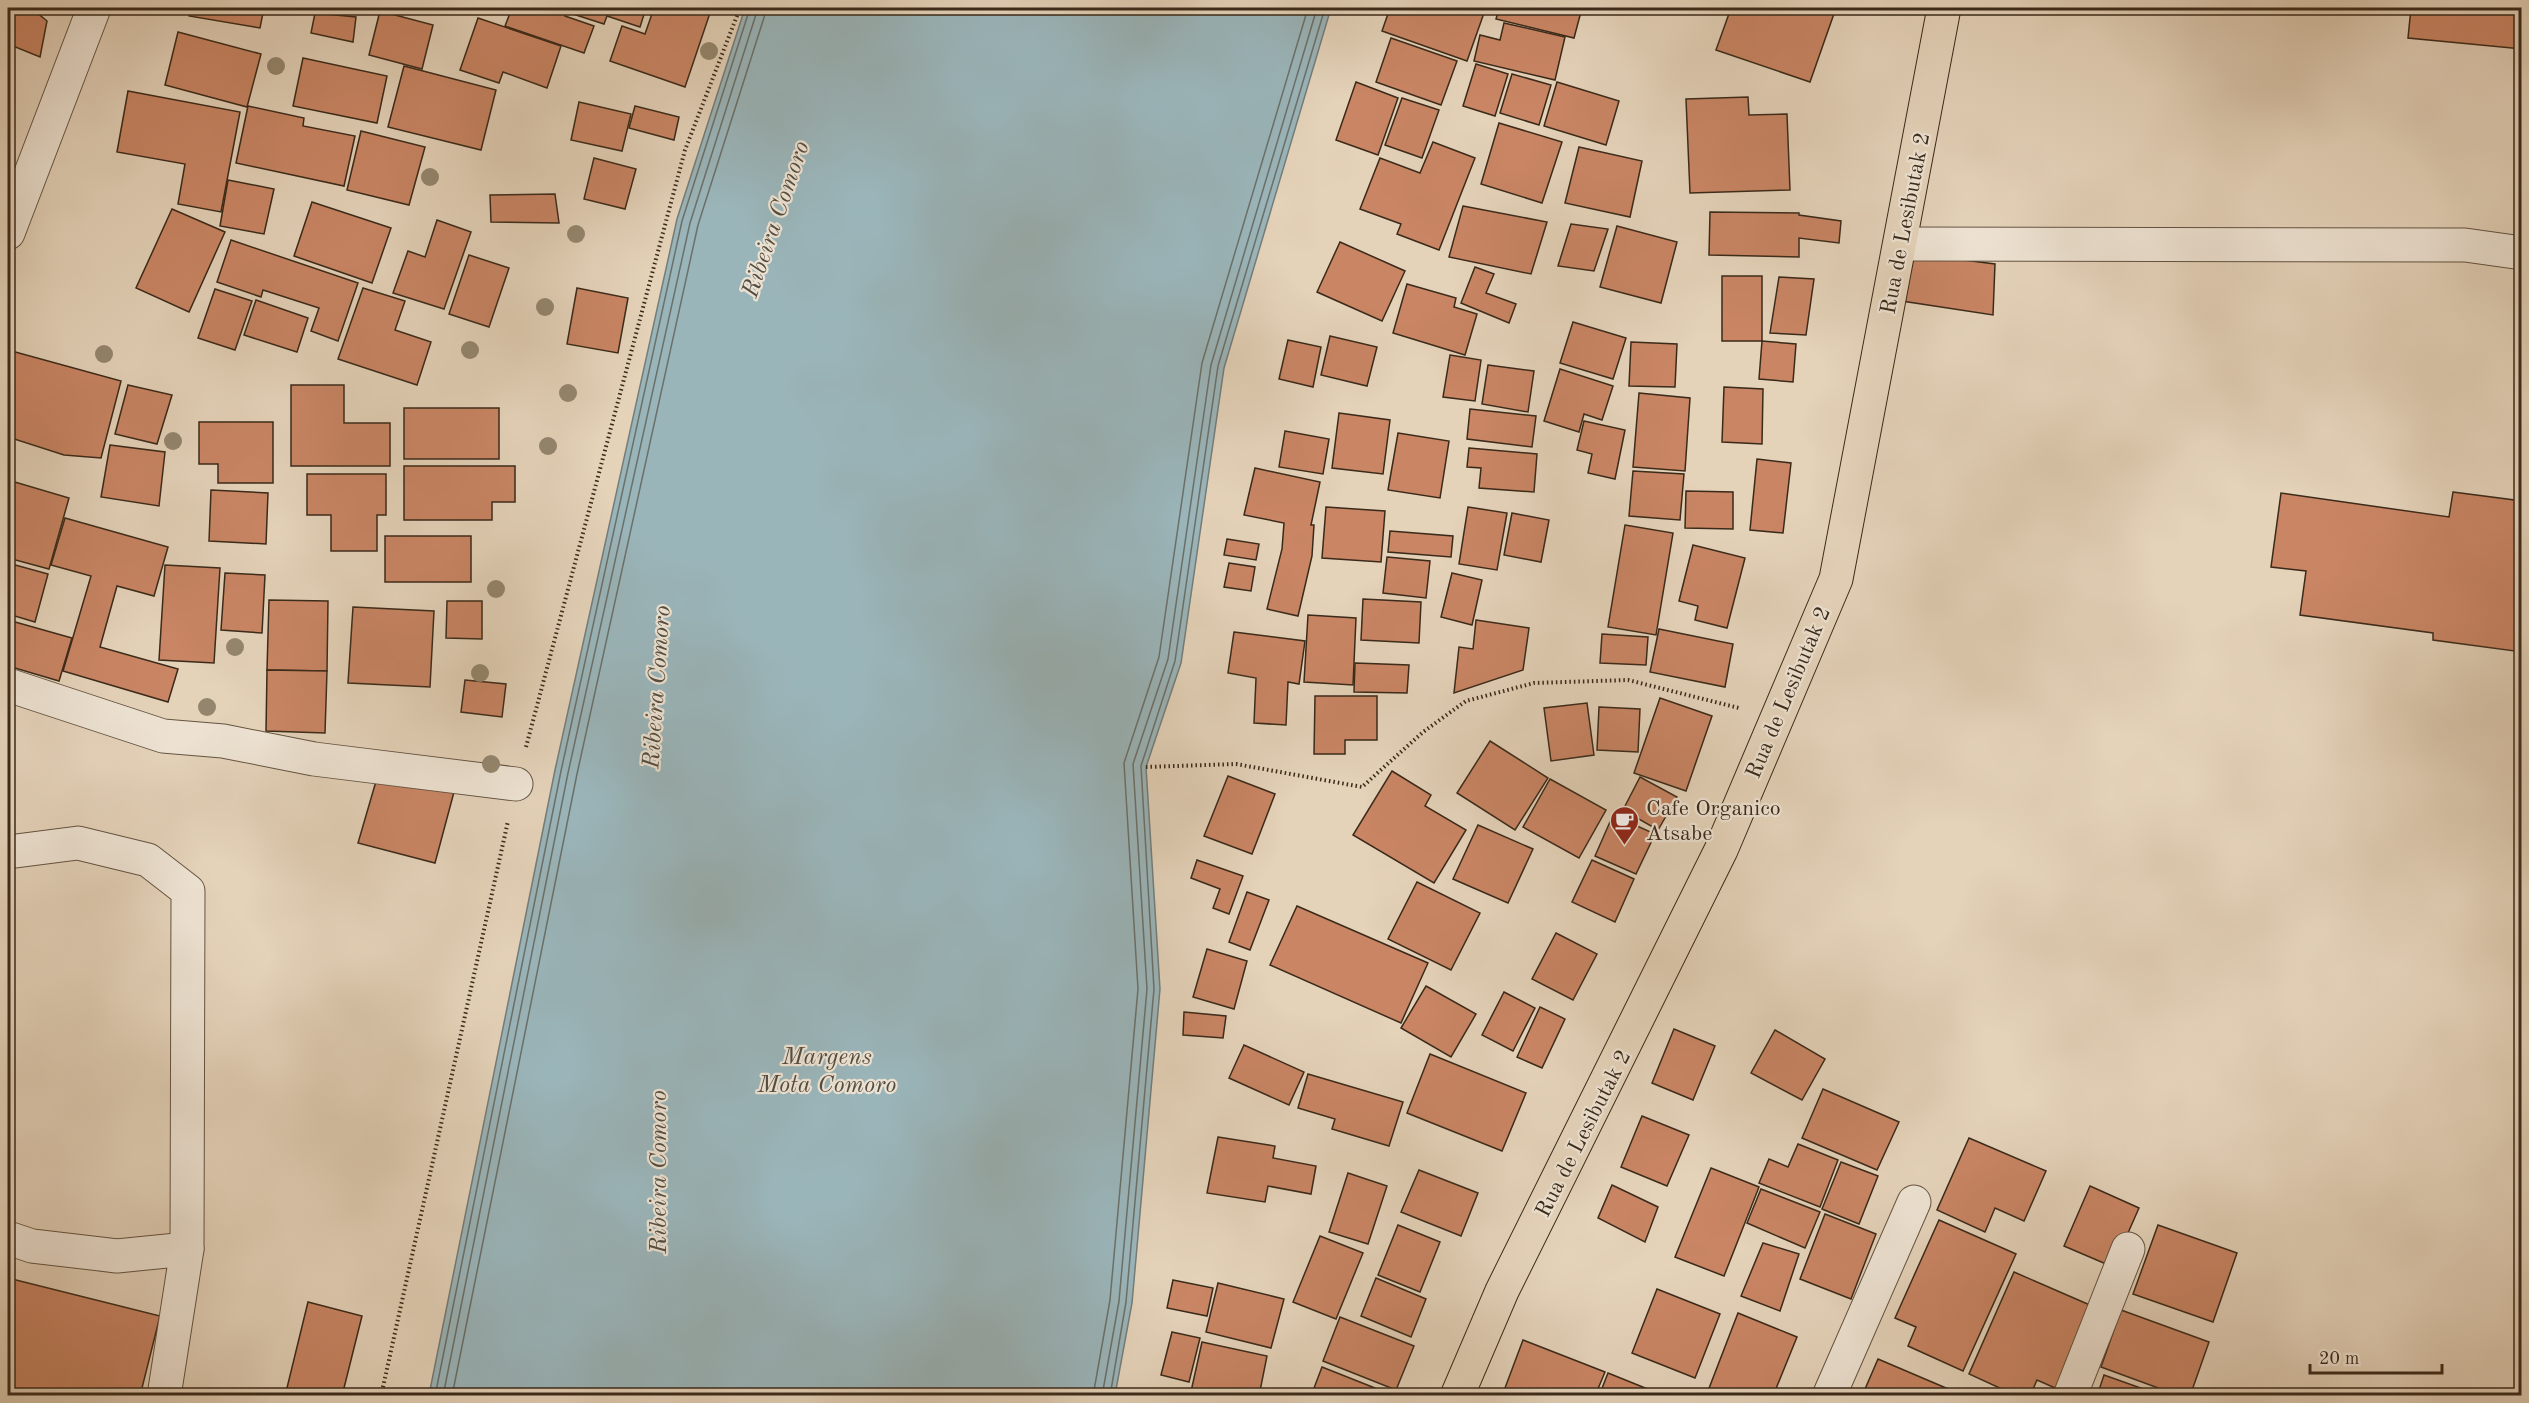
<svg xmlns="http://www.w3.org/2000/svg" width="2529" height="1403" font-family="'Old Standard TT',serif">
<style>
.water{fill:#9ab5ba;stroke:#747d7a;stroke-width:1.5}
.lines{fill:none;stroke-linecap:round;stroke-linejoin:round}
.shore{stroke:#6a706a;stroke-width:1.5}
.building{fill:#c98564;stroke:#3a2a1a;stroke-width:1.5}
.minor-casing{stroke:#645442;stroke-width:35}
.major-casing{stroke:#3a2a1a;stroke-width:35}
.path{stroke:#3a2a1a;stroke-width:4;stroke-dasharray:1.5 3;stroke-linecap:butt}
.minor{stroke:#ede2d2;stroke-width:33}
.major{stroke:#e4d2b9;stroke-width:33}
.tree{fill:#94866e}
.labels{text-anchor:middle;stroke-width:4.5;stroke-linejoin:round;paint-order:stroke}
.street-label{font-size:22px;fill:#3a2a1a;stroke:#ede2d2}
.poi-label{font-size:22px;fill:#3a2a1a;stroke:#ede2d2;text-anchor:start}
.water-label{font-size:24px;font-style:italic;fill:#524d42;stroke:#ede2d2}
</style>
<rect width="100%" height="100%" fill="#e4d2b9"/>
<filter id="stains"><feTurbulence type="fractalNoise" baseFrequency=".00333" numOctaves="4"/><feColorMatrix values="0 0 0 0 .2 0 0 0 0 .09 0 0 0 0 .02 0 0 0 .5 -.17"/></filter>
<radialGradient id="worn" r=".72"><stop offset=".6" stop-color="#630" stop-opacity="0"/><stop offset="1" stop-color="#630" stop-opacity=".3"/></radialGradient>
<!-- water -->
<path class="water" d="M745,8H1331L1224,368L1181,663L1146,767L1160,989L1132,1303L1115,1395H429L555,770L677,219Z"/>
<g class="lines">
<!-- shore -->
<g class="shore">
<path d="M435,1396L561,771L682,221L750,8"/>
<path d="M443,1396L568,773L690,223L758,8"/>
<path d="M452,1396L577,774L698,225L767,8"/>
<path d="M1093,1396L1110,1300L1138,989L1124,763L1159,657L1202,363L1308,8"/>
<path d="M1102,1396L1119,1301L1147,989L1133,764L1168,659L1211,365L1317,8"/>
<path d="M1110,1396L1126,1302L1154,989L1141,766L1175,661L1218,366L1325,8"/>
</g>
</g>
<!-- building -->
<g class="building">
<path d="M8,8H23L36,12L47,21L40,57L8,44Z"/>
<path d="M190,8H264L260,28L189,16Z"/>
<path d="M512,8H569L565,16L594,26L584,53L505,26Z"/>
<path d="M576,8H646L640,27L607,16L604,24L573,14Z"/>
<path d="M654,8L711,10L685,87L610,61L622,26L645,34Z"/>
<path d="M1390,8H1468L1484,13L1467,61L1382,31Z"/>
<path d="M1499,8H1582L1574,38L1496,19Z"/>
<path d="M1731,8H1836L1810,82L1716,50Z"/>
<path d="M2411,8H2522V49L2408,38Z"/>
<path d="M380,11L433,25L422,69L369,55Z"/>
<path d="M315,13L356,17L353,42L311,33Z"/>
<path d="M478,18L561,46L547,88L503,72L499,83L460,70Z"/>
<path d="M1504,23L1565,37L1555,80L1474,61L1480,35L1500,40Z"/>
<path d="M178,32L261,54L247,107L165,85Z"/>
<path d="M1391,38L1457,61L1441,105L1376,82Z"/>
<path d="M303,58L387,76L377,123L293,106Z"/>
<path d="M1476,64L1508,74L1495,116L1463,106Z"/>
<path d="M404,66L496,90L481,150L388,127Z"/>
<path d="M1512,74L1551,85L1539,125L1500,113Z"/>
<path d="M1356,82L1398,98L1378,155L1336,140Z"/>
<path d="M1557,82L1619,101L1606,145L1544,126Z"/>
<path d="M128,91L240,112L221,212L178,204L185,164L117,152Z"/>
<path d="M1748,97L1749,115L1787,114L1790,190L1690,193L1686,99Z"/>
<path d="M1402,98L1439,110L1422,158L1385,145Z"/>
<path d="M579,102L631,114L622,151L571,140Z"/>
<path d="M248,106L304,118L303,126L355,136L344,186L236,163Z"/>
<path d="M635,106L679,117L674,140L629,128Z"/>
<path d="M1499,123L1562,142L1542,203L1481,184Z"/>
<path d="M361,131L425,147L409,205L347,190Z"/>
<path d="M1433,142L1475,158L1439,250L1397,234L1401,224L1360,209L1380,158L1420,173Z"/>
<path d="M1579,147L1642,161L1630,217L1565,203Z"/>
<path d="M594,158L636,169L625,209L584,199Z"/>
<path d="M228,180L274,189L264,234L220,226Z"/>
<path d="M555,194L559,223L491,222L490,195Z"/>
<path d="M312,202L391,228L372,283L294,256Z"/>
<path d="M1463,206L1547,222L1531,274L1449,257Z"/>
<path d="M172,209L225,232L189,312L136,288Z"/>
<path d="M1710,212L1799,213V215L1841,221L1839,243L1799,238V257L1709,255Z"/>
<path d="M437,220L471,232L444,309L393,293L408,251L425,257Z"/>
<path d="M1571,224L1608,229L1594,271L1558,266Z"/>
<path d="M1617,226L1677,242L1661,303L1600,287Z"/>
<path d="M231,240L358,283L338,341L311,331L319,308L263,290L261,297L217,282Z"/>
<path d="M1340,242L1405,271L1382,321L1317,292Z"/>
<path d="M1908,253L1995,264L1993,315L1902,301Z"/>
<path d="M469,255L509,268L489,327L449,314Z"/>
<path d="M1475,267L1494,274L1486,293L1516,304L1509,323L1461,303Z"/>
<rect x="1722" y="276" width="40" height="65"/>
<path d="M1779,277L1814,279L1806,335L1770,333Z"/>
<path d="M1407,284L1456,298L1454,307L1477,314L1465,355L1393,333Z"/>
<path d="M363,288L405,301L395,330L431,342L417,385L338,359Z"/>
<path d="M577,288L628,298L618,353L567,344Z"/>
<path d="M215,289L252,301L235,350L198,338Z"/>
<path d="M256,300L308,318L297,352L244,335Z"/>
<path d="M1573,322L1626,338L1613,379L1560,363Z"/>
<path d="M1330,336L1377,347L1367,386L1321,375Z"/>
<path d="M1288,340L1321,347L1313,387L1279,379Z"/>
<path d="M1762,341L1796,344L1793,382L1759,379Z"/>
<path d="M1631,342L1677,344L1675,387L1629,386Z"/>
<path d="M8,350L121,381L101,458L64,455L8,437Z"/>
<path d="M1450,355L1481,360L1475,401L1443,397Z"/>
<path d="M1488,365L1534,371L1528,412L1482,404Z"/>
<path d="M1560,369L1613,386L1602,420L1584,414L1579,432L1544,421Z"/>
<path d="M128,385L172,395L157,444L115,434Z"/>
<path d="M291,385H344V423H390V466H291Z"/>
<path d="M1724,387L1763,389L1762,444L1722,442Z"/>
<path d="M1639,393L1690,398L1685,471L1633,467Z"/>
<rect x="404" y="408" width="95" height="51"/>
<path d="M1470,409L1536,416L1532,447L1467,439Z"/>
<path d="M1339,413L1390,420L1383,474L1332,468Z"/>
<path d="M1584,421L1625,430L1615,479L1588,473L1592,454L1577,450Z"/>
<path d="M199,422H273V483H218V464H199Z"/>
<path d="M1285,431L1329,439L1323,474L1279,467Z"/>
<path d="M1398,433L1449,441L1440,498L1388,490Z"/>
<path d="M110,445L165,452L159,506L101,497Z"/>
<path d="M1469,448L1537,454L1534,492L1479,488L1481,468L1467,467Z"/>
<path d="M1757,459L1791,463L1783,533L1750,530Z"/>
<path d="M404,466H515V502H492V520H404Z"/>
<path d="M1255,468L1320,482L1311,525H1314L1312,556L1298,616L1267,609L1282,549L1284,523L1244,515Z"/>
<path d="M1633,471L1684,474L1680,520L1629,516Z"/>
<path d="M307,474H386V515H377V551H331V515H307Z"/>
<path d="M8,480L69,498L49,569L8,558Z"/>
<path d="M211,490L268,493L266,544L209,541Z"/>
<path d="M1686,491L1733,492V529L1685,528Z"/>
<path d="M2453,492L2522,501V652L2433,640V633L2300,615L2306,571L2271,567L2281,493L2449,517Z"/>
<path d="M1326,507L1385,511L1381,562L1322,558Z"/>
<path d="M1468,507L1507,513L1497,570L1459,564Z"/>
<path d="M1512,513L1549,520L1541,562L1504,555Z"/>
<path d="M65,518L168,547L154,596L117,586L100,647L178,669L168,702L63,671L91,576L51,565Z"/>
<path d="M1625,525L1673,533L1656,635L1608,627Z"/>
<path d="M1390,531L1453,536L1451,557L1388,552Z"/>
<rect x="385" y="536" width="86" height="46"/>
<path d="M1227,539L1259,544L1256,560L1224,555Z"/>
<path d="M1693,545L1745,558L1727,628L1695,620L1698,606L1679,601Z"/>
<path d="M1387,557L1430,561L1426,598L1383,593Z"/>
<path d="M8,563L48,574L35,622L8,614Z"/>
<path d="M1229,563L1255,567L1251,591L1224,587Z"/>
<path d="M165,565L220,568L214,663L159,660Z"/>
<path d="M225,573L265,575L262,633L221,630Z"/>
<path d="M1452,573L1482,580L1472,625L1441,617Z"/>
<path d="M1363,599L1421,602L1419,643L1361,640Z"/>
<path d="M269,600L328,601L327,671L267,670Z"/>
<path d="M447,601H482V639L446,638Z"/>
<path d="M353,607L434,611L430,687L348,683Z"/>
<path d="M1308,615L1356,618L1353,685L1304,682Z"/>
<path d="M8,620L72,638L59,681L8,666Z"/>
<path d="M1476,620L1529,628L1523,670L1454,693L1459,647L1473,649Z"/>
<path d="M1659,629L1733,644L1725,687L1650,672Z"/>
<path d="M1234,632L1305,641L1299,684L1288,682L1286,725L1254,723L1256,678L1228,673Z"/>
<path d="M1602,634L1648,637L1646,665L1600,663Z"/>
<path d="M1355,663L1409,665L1407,693L1354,692Z"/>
<path d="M267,670L327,671L325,733L266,731Z"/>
<path d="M465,680L506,684L502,717L461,712Z"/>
<path d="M1315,696H1377V740H1345V754H1314Z"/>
<path d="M1660,698L1712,716L1686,791L1634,773Z"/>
<path d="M1587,703L1594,755L1551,761L1544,708Z"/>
<path d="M1599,707L1640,709L1638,752L1597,750Z"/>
<path d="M1490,741L1548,778L1515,830L1457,793Z"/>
<path d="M379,771L454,792L435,863L358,843Z"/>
<path d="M1392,771L1431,795L1425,806L1466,830L1434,883L1353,835Z"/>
<path d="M1228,776L1275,794L1252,854L1204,836Z"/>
<path d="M1640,777L1677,797L1658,830L1623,810Z"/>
<path d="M1550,779L1606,810L1579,858L1523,827Z"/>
<path d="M1613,815L1655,834L1636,874L1595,856Z"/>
<path d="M1478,825L1533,849L1508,903L1453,879Z"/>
<path d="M1197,860L1243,876L1229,914L1213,908L1220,889L1191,878Z"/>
<path d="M1592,860L1634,879L1615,922L1572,902Z"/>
<path d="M1417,882L1480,913L1451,970L1388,939Z"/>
<path d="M1247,892L1269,900L1250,950L1229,942Z"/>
<path d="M1297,906L1428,963L1401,1023L1270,965Z"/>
<path d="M1556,933L1597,954L1573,1000L1532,979Z"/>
<path d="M1207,949L1247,961L1234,1009L1193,997Z"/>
<path d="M1426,986L1476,1014L1451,1057L1401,1028Z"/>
<path d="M1504,992L1535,1008L1513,1051L1482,1035Z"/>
<path d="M1540,1007L1565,1019L1542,1068L1517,1057Z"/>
<path d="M1184,1012L1226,1016L1223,1038L1183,1035Z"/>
<path d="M1674,1029L1715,1046L1693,1100L1652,1083Z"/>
<path d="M1775,1030L1825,1059L1802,1100L1751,1073Z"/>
<path d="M1244,1045L1304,1072L1289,1105L1229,1078Z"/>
<path d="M1430,1054L1526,1093L1502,1151L1407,1113Z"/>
<path d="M1308,1074L1403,1102L1389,1146L1332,1129L1335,1119L1298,1108Z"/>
<path d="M1823,1089L1899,1122L1877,1170L1802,1138Z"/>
<path d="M1642,1116L1689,1135L1667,1186L1621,1167Z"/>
<path d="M1218,1137L1275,1146L1273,1158L1316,1166L1311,1194L1268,1186L1265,1202L1207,1193Z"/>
<path d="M1969,1138L2046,1171L2024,1221L1995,1208L1985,1232L1937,1210Z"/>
<path d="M1798,1144L1838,1160L1820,1207L1759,1183L1769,1159L1788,1167Z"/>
<path d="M1841,1162L1878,1176L1859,1224L1822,1209Z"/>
<path d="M1711,1168L1759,1187L1724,1276L1675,1257Z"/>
<path d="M1419,1170L1478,1193L1461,1236L1401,1212Z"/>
<path d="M1348,1173L1387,1186L1368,1244L1329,1232Z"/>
<path d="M1612,1185L1658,1207L1645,1242L1598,1218Z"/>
<path d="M2090,1186L2139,1208L2113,1267L2064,1246Z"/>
<path d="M1761,1189L1820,1212L1805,1248L1747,1223Z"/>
<path d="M1825,1214L1876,1234L1851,1299L1800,1279Z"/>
<path d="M1939,1220L2016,1254L1963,1371L1908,1346L1916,1327L1895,1318Z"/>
<path d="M1398,1225L1440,1242L1420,1292L1378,1275Z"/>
<path d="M2158,1225L2237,1253L2213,1322L2133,1294Z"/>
<path d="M1320,1236L1363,1253L1336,1319L1293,1302Z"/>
<path d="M1763,1243L1799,1254L1780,1311L1741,1296Z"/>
<path d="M2014,1272L2099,1309L2062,1391L2037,1380L2030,1396H2017L1969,1374Z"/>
<path d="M8,1278L160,1316L140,1396H8Z"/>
<path d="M1376,1278L1426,1299L1411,1337L1361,1316Z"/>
<path d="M1173,1280L1213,1288L1207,1316L1167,1308Z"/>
<path d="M1218,1283L1284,1299L1271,1348L1206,1332Z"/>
<path d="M1657,1289L1720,1314L1695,1378L1632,1353Z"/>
<path d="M308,1302L362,1316L342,1396H285Z"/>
<path d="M2121,1310L2209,1342L2190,1396H2180L2101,1367Z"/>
<path d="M1738,1313L1797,1337L1773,1396H1718L1708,1391Z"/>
<path d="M1340,1317L1414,1346L1396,1390L1323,1361Z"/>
<path d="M1172,1332L1200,1338L1189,1382L1161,1375Z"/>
<path d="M1523,1340L1605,1372L1595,1396H1502Z"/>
<path d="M1202,1342L1267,1356L1259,1396H1190Z"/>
<path d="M1878,1359L1960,1394L1959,1396H1862Z"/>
<path d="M1322,1367L1390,1394L1389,1396H1311Z"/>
<path d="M1608,1373L1665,1396H1599Z"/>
<path d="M2104,1375L2163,1396H2097Z"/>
<path d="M1967,1390L1980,1396H1965Z"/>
</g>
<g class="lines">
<defs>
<g id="minor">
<path d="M8,233L94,8"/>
<path d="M1901,244L2465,245L2522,253"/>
<path d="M8,685L163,736L223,741L314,759L516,784"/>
<path d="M8,852L78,843L148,860L188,891L187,1249L164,1396"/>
<path d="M8,1238L32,1246L117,1256L187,1249"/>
<path d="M1829,1396L1914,1202"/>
<path d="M2070,1396L2128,1249"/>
</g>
<path id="major" d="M1457,1396L1502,1291L1721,850L1836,579L1944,8"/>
</defs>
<!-- minor casing -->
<use href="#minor" class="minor-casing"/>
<!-- major casing -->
<use href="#major" class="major-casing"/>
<!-- path -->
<g class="path">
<path d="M526,747L685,150L740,8"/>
<path d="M1146,767L1236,764L1362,787L1423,732L1466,701L1534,683L1628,680L1739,708"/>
<path d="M381,1396L508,821"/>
</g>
<!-- minor -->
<use href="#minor" class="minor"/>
<!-- major -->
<use href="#major" class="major"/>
</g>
<!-- trees -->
<g class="tree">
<circle cx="709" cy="51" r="9"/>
<circle cx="276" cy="66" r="9"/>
<circle cx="430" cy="177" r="9"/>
<circle cx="576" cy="234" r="9"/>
<circle cx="545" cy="307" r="9"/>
<circle cx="470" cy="350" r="9"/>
<circle cx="104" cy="354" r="9"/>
<circle cx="568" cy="393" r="9"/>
<circle cx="173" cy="441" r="9"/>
<circle cx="548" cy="446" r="9"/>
<circle cx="496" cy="589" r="9"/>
<circle cx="235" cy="647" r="9"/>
<circle cx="480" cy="673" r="9"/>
<circle cx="207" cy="707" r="9"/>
<circle cx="491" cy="764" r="9"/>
</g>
<!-- icons -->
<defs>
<symbol id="cafe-pin" viewBox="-11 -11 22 30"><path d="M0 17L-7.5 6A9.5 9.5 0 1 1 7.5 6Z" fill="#8f2418" stroke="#ede2d2"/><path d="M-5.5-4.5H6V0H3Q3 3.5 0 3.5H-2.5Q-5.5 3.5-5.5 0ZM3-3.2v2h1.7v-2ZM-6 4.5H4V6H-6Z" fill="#fff"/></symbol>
</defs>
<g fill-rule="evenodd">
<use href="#cafe-pin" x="1608" y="804" width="33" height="45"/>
</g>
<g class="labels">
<!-- street labels -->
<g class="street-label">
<text transform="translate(1904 223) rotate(-79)" y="8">Rua de Lesibutak 2</text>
<text transform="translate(1787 692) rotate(-67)" y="8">Rua de Lesibutak 2</text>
<text transform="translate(1582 1133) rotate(-63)" y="8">Rua de Lesibutak 2</text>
</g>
<!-- poi labels -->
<g class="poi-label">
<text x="1646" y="815">Cafe Organico<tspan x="1646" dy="25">Atsabe</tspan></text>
</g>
<!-- water labels -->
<g class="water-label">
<text transform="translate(775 219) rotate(-71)" y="8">Ribeira Comoro</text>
<text transform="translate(656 687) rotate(-86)" y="8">Ribeira Comoro</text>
<text x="827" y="1064">Margens<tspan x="827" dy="28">Mota Comoro</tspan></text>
<text transform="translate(658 1172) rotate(-90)" y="8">Ribeira Comoro</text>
</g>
</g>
<!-- margin -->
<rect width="2529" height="1403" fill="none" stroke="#e4d2b9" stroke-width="30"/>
<rect x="9" y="9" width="2511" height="1385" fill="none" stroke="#3a2a1a" stroke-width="3"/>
<rect x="15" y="15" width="2499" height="1373" fill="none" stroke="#3a2a1a" stroke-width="1.5"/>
<!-- scale -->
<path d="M2310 1364v9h132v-9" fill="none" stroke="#3a2a1a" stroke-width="3"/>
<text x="2319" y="1364" font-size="18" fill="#3a2a1a" stroke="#ede2d2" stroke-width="4.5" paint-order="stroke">20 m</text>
<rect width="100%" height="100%" filter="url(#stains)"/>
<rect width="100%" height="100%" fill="url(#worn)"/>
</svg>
